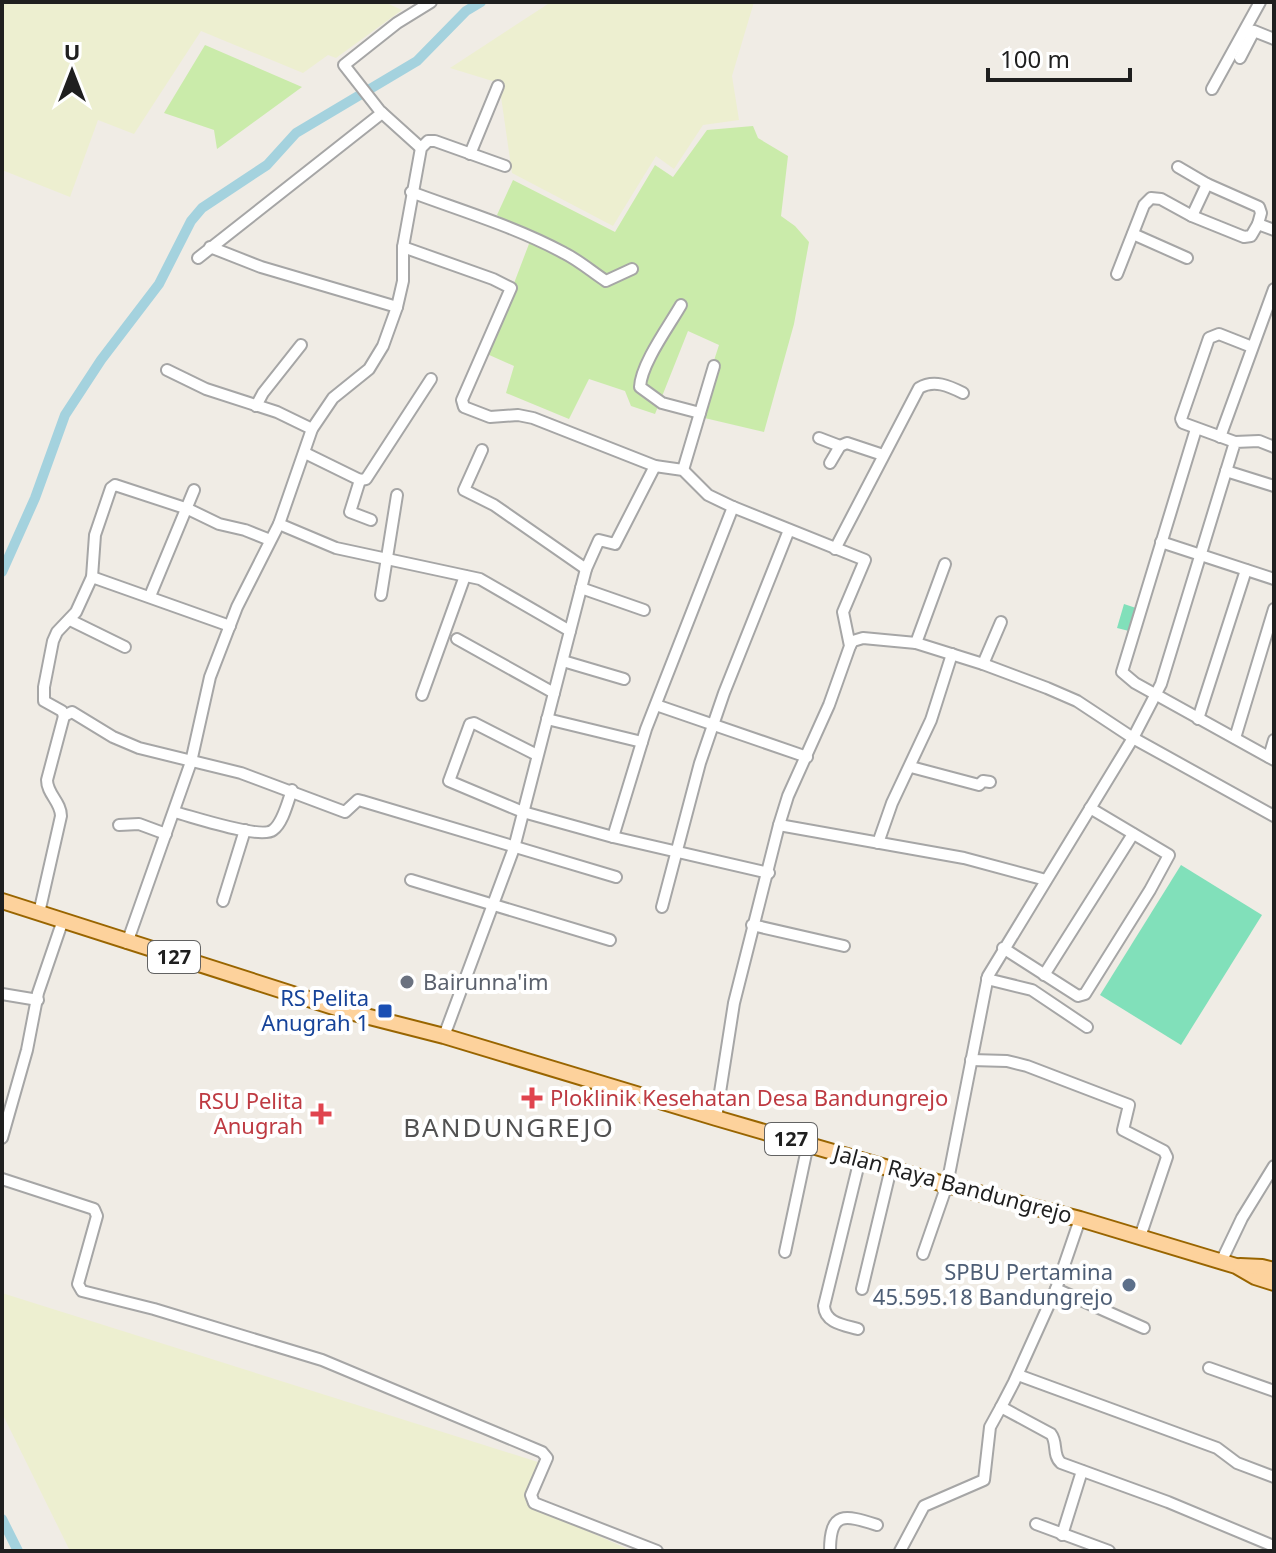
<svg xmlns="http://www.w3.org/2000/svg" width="1276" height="1553" font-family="'Noto Sans',sans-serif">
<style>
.farmland{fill:#edefd0}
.grass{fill:#caebaa}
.pitch{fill:#81e0ba}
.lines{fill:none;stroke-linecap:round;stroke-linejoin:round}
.canal{stroke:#a4d2de;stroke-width:10}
.minor-casing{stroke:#a6a6a6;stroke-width:14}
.major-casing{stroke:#996500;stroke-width:18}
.minor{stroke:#fff;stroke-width:10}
.major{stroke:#fdd29c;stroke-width:14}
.worship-dot{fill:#6b7280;stroke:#fff;stroke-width:3}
.transit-dot{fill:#1a4fb4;stroke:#fff;stroke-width:3}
.health-dot{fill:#e0444e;stroke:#fff;stroke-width:3}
.service-dot{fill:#5c6f8a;stroke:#fff;stroke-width:3}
.labels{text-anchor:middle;stroke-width:8;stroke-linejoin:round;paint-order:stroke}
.shield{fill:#fff;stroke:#626262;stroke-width:2}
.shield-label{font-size:20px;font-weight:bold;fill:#1f1f1f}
.worship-label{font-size:22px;fill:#5b616d;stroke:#fff;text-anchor:start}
.transit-label{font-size:22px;fill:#164399;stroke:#fff;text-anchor:end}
.health-label{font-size:22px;fill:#be3a42;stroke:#fff;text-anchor:start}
.street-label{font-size:22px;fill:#1f1f1f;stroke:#fff}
.service-label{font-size:22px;fill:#4e5e75;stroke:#fff;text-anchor:end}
.quarter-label{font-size:26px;letter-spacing:2px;fill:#525252;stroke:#fff}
</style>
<rect width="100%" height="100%" fill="#f0ece5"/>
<!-- farmland -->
<g class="farmland">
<path d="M2,2H384L402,10L336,58L328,55L303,73L201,31L134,134L98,120L70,197L2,170Z"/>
<path d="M551,2H754L732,76L739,120L703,125L674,169L656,156L613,226L512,173L499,83L450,68Z"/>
<path d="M2,1293L541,1463L526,1503L632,1551H70L2,1413Z"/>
</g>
<!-- grass -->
<g class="grass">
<path d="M205,45L302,87L217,149L214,130L164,113Z"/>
<path d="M753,126L758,138L788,156L781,216L795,226L809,242L794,324L764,432L696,416L719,345L688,331L655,414L631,406L625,391L589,379L569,419L506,393L514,366L487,354L532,236L497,215L513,180L615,232L655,165L673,177L707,130Z"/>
</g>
<!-- pitch -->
<g class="pitch">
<path d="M1124,604L1136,608L1129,631L1117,628Z"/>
<path d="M1181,865L1262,915L1181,1045L1100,995Z"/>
</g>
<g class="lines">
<!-- canal -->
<g class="canal">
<path d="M2,572L35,498L65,415L101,360L159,284L191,221L202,208L267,165L296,133L417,61L466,11L481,2"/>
<path d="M2,1519L18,1551"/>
</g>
<defs>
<g id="minor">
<path d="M1240,58L1254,31L1274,39"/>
<path d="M1212,89L1260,2"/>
<path d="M421,148L380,111L344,65L397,23L431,2"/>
<path d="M470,154L498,86"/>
<path d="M1178,167L1207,184L1259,207L1261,213L1258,224L1274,230"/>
<path d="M411,192C462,211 516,227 564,253C580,261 592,272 606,281L632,269"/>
<path d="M1192,216L1207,184"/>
<path d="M1133,234L1187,258"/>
<path d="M210,247L261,267L397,307"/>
<path d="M403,247L493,279L511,288L462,400L464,407L490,417L518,415L533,418L655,466L683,470L708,495L733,507L865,560L843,612L850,646L829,705L788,796L779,825L734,1003L716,1118"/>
<path d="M198,258L382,113"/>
<path d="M1117,274L1144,205L1151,198L1161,199L1192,216L1244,237L1251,236L1258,224"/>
<path d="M681,305C669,326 641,364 640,387L662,403L700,413"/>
<path d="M167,370L206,389L277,412L312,429"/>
<path d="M256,406L263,393L301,345"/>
<path d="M1196,429L1122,672L1135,683L1274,760"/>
<path d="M1220,437L1274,289"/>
<path d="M819,438L840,446"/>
<path d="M1235,442L1183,423L1181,419L1209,338L1219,334L1252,347"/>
<path d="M482,450L464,490L494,505L586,569"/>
<path d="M305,453L360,480L366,479L431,379"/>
<path d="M830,463L840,446L847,443L883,455"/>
<path d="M683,470L714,366"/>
<path d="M1226,471L1274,486"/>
<path d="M360,480L350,512L371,520"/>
<path d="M279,524L336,548L480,579L570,631"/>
<path d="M1161,542L1274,579"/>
<path d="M835,549L919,388C934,379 949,386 963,393"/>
<path d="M92,577L95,535L111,488L115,485L188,509L219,524L245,530L270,540"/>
<path d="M581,588L644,610"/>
<path d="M381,595L397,495"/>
<path d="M150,596L194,490"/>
<path d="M70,620L125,647"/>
<path d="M457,639L554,693"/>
<path d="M916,643L945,564"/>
<path d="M850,646L853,641L863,638L916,643L983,664L1047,688L1077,701L1133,738L1274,816"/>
<path d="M563,661L624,679"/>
<path d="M983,664L1001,622"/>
<path d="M422,695L465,576"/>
<path d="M656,705L807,757"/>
<path d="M64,716L62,711L44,701V687L53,641L57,632L76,612L92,577L230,626"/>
<path d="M547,719L642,742"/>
<path d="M1198,719L1246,570"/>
<path d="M1235,738L1274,609"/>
<path d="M537,755L474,723L470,724L449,781L523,812L613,837L769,873"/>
<path d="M1269,757L1274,740"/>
<path d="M911,767L979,785L983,781L990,782"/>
<path d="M174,812C191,816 261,840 273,830C283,823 288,801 292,790"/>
<path d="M119,825L139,824L166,834"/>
<path d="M779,825L964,858L1046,880"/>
<path d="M613,837L646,729L733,507"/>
<path d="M878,843L892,803L931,720L952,654"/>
<path d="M411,880L610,940"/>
<path d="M223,901L245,830"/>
<path d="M662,907L700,763L724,693L789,530"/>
<path d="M39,913L61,816C61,802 47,794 47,780L64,716L72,712L113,737L139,748L241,773L345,812L358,800L362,801L616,877"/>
<path d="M752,925L844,946"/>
<path d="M127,943L191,762L210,677L237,607L279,524L312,429L333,398L369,369L383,346L397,307L403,281V247L421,148L428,141H435L505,166"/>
<path d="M1003,948L1078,996L1085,994L1150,890L1169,855L1090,808"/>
<path d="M1044,975L1133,834"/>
<path d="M987,979L1032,990L1087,1027"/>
<path d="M2,994L38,1000"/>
<path d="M444,1036L514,848L586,569L599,540L615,544L655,466"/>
<path d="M971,1060L1007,1061L1027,1066L1129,1105L1123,1130L1164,1151L1167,1157L1140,1237"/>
<path d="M2,1138L27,1050L38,993L63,920"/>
<path d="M2,1179L94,1209L97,1216L78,1284L82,1291L154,1309L322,1360L542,1452L547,1458L531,1495L534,1503L657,1551"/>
<path d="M1080,1219L1056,1289L1014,1382L1001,1407L1051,1434C1058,1443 1052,1455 1061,1463L1168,1502L1271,1545"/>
<path d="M785,1252L808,1144"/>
<path d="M923,1254L947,1185L988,976L1133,738L1161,684L1235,442L1259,441L1274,447"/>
<path d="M1221,1262L1242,1218L1274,1166"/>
<path d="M862,1289L891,1168"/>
<path d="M1056,1289L1144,1328"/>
<path d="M858,1329C844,1325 825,1323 824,1306L860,1159"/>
<path d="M1209,1368L1274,1391"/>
<path d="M1018,1375L1217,1448L1237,1463L1274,1477"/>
<path d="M1036,1524L1109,1551"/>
<path d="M1062,1535L1082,1471"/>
<path d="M830,1551C830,1510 845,1515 877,1525"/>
<path d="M900,1551L924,1506L984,1480L990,1427L1001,1407"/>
</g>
<g id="major">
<path d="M2,901L346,1011L444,1036L716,1118L947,1185L1080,1219L1236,1266L1255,1277L1274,1283"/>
<path d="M1240,1266L1262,1267L1274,1270"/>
</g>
</defs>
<!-- minor casing -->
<use href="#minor" class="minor-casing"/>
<!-- major casing -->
<use href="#major" class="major-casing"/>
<!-- minor -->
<use href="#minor" class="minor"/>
<!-- major -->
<use href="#major" class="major"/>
</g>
<!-- markers -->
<circle class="worship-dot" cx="407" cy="982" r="8"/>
<rect class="transit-dot" x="377" y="1003" width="16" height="16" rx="4"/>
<g class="health-dot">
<path d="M528 1086h8v8h8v8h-8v8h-8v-8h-8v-8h8z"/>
<path d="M317 1102h8v8h8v8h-8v8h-8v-8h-8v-8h8z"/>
</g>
<circle class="service-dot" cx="1129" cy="1285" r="8"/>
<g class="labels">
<!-- shield labels -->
<g class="shield">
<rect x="148" y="941" width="52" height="32" rx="6"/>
<rect x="765" y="1123" width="52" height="32" rx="6"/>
</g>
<g class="shield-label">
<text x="174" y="964">127</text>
<text x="791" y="1146">127</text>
</g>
<!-- worship labels -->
<g class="worship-label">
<text x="423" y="990">Bairunna'im</text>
</g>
<!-- transit labels -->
<g class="transit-label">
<text x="369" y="1006">RS Pelita<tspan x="369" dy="25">Anugrah 1</tspan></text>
</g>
<!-- health labels -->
<g class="health-label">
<text x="550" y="1106">Ploklinik Kesehatan Desa Bandungrejo</text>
<text x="303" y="1109" text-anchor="end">RSU Pelita<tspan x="303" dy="25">Anugrah</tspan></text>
</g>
<!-- street labels -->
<g class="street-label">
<text transform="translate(953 1184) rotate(15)" y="8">Jalan Raya Bandungrejo</text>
</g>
<!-- service labels -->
<g class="service-label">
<text x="1113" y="1280">SPBU Pertamina<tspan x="1113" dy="25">45.595.18 Bandungrejo</tspan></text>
</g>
<!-- quarter labels -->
<g class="quarter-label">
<text x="509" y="1137">BANDUNGREJO</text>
</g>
</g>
<!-- border -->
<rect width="1276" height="1553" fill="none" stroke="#1f1f1f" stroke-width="8"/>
<!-- north arrow -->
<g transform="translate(72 72)" stroke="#ffffff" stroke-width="6" paint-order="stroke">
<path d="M0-6L14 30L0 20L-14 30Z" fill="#1f1f1f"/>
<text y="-12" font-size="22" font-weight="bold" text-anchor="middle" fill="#1f1f1f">U</text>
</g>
<!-- scale -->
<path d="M988 68v12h142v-12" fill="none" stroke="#1f1f1f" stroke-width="4"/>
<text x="1000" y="68" font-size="24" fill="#1f1f1f" stroke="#ffffff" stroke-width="6" paint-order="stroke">100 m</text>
</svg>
